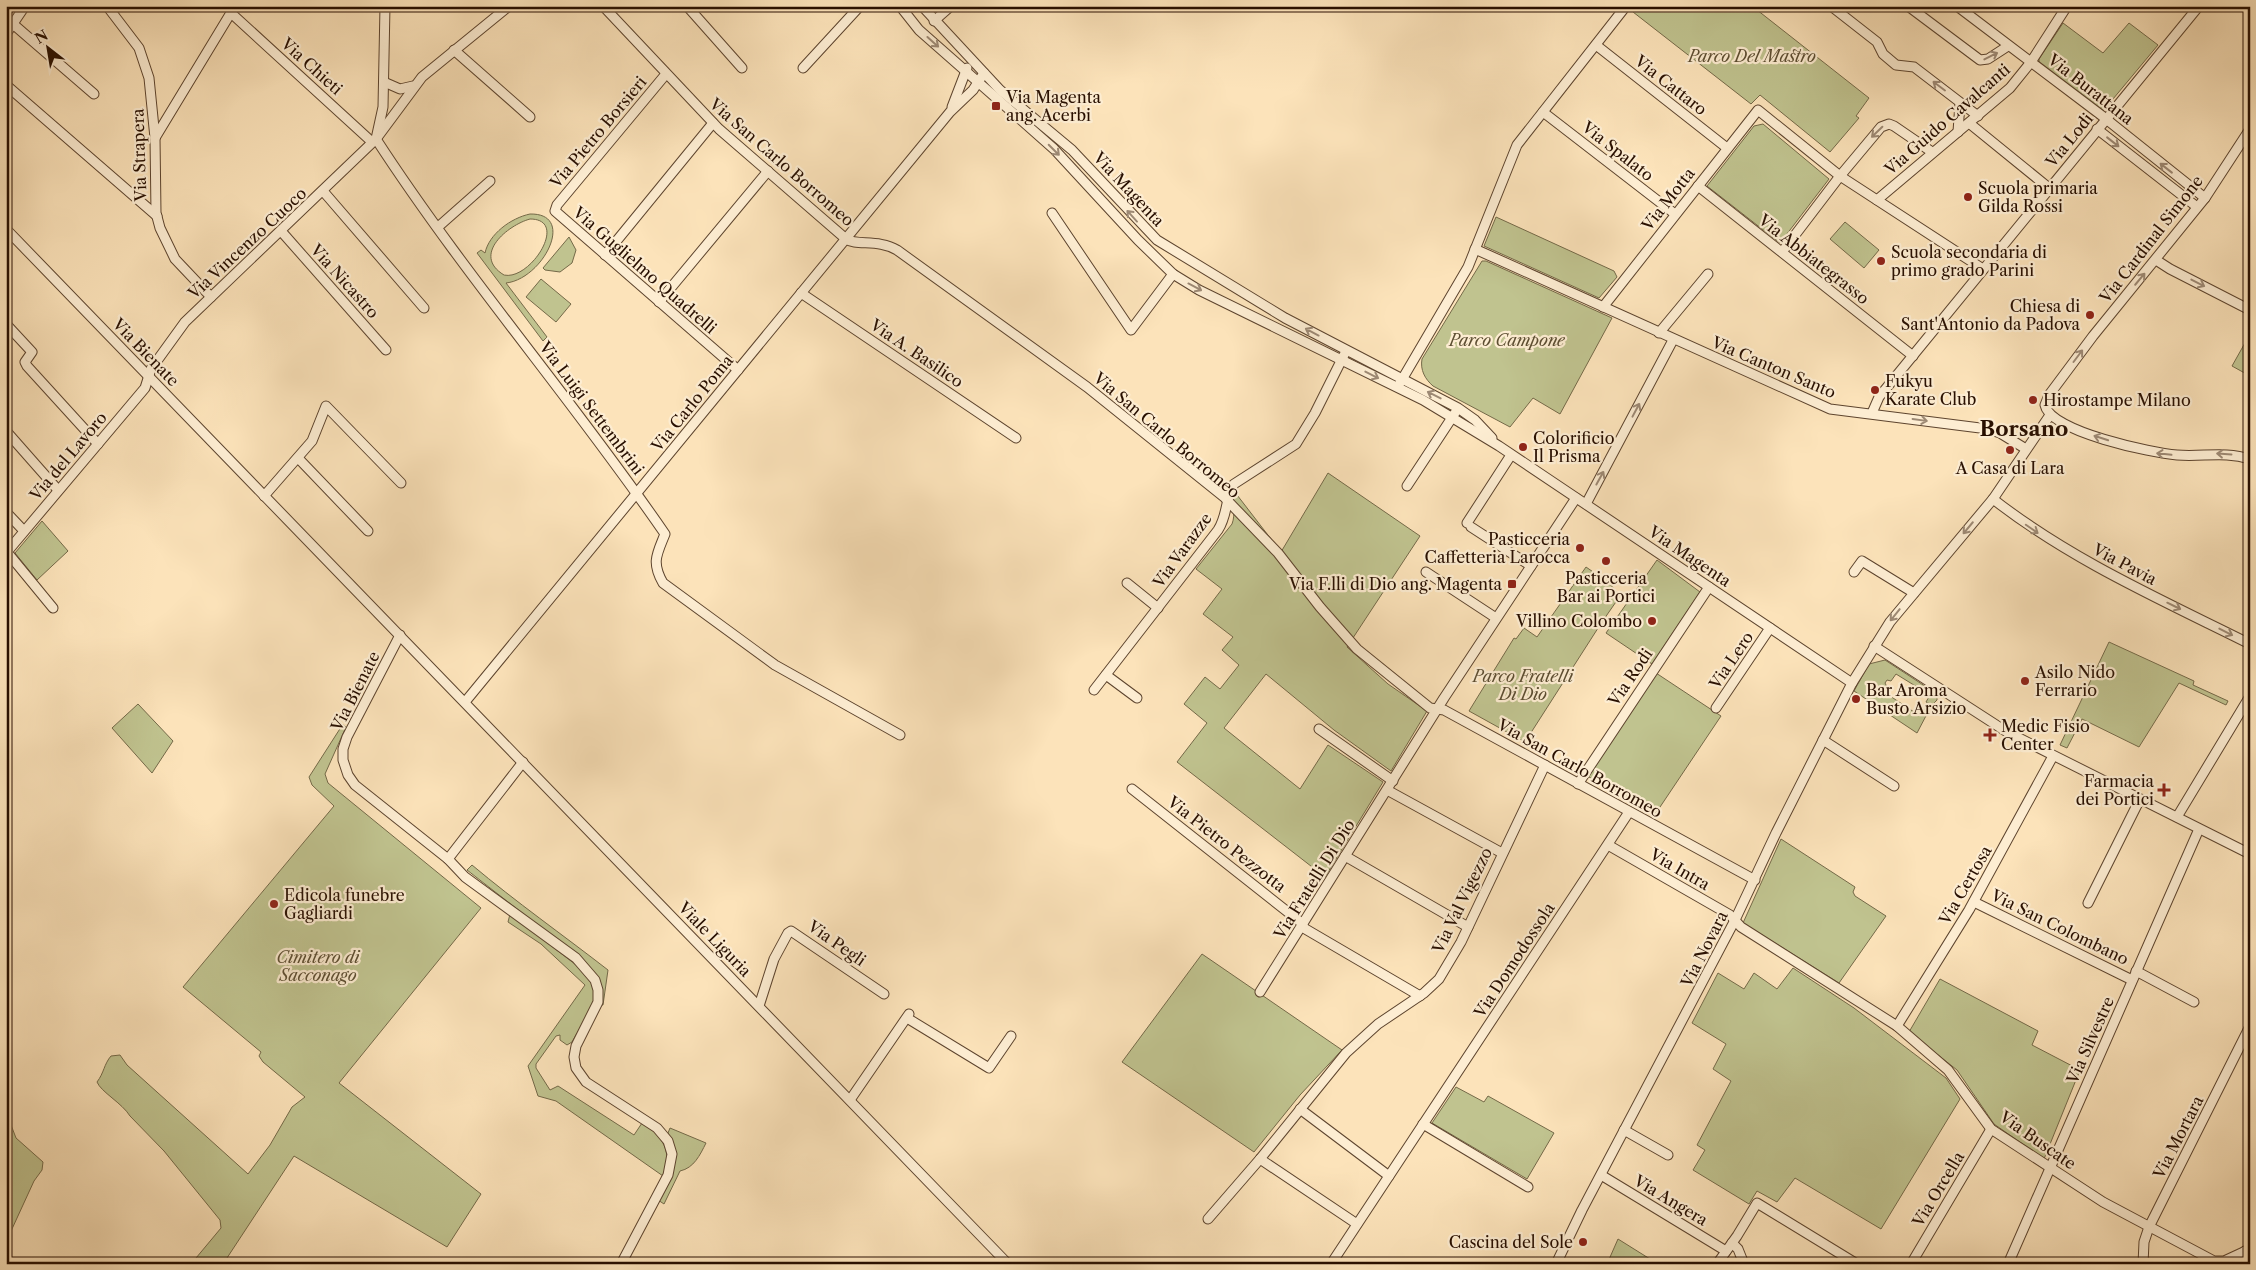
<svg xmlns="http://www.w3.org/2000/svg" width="2256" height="1270" font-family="'Libre Caslon Text',serif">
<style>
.green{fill:#c0c38f;stroke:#746948;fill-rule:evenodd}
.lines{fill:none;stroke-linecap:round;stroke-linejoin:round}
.street-casing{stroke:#5d442e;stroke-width:11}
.street{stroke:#fdedd2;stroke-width:9}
.oneway{stroke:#9d8974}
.poi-dot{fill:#8f2418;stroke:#fdedd2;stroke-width:2}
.labels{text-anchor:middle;stroke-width:4.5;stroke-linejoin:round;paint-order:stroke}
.park-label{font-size:16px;font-style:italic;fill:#5d4e32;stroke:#fdedd2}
.street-label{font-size:16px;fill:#280f00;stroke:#fdedd2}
.poi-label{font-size:16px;fill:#280f00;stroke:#fdedd2;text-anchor:start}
.district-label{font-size:21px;font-weight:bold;fill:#280f00;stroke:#fdedd2}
</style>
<rect width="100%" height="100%" fill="#fce3ba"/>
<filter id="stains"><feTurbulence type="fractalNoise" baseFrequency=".004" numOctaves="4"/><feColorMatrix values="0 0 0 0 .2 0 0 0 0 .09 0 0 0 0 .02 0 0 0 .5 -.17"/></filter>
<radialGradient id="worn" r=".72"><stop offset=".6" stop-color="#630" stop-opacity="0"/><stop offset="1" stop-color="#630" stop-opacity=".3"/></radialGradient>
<!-- green -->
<g class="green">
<path d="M1638,6H1752L1869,98L1856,116L1859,118L1830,152L1760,95L1751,104L1633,12Z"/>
<path d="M2063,23L2103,53L2129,23L2158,45L2103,111L2039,63V59Z"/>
<path d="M1763,124L1829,179L1780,243L1707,186L1754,126Z"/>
<path d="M530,214C577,213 543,279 506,283L547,337L543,341L477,253L481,250L485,253C489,234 511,218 530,214ZM530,219C570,219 530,281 504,275C471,255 508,225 530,219Z"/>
<path d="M1496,217L1614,271L1617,277L1599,298L1484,246Z"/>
<path d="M1845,222L1879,250L1864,268L1830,239Z"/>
<path d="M569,237L576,250L572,263L560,272L545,270L543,268Z"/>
<path d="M1482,261H1486L1612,318L1560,414L1533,398L1510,427L1433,386C1425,379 1420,370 1422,359Z"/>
<path d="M541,279L571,304L556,322L526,297Z"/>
<path d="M2250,334V376L2232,366Z"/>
<path d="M1328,473L1420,536L1347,647L1388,684L1427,711L1391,771L1334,730L1266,674L1224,728L1300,789L1328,745L1383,782L1325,877L1177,762L1207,723L1184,704L1205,677L1220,689L1239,665L1222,650L1233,637L1203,614L1222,589L1196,569L1232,524C1236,514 1232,502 1234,491L1281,552Z"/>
<path d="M42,521L68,551L37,580L15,553Z"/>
<path d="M1657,560L1700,592L1652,664L1606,633Z"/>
<path d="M1586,567L1609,583L1620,596L1600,625L1525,742L1469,711L1514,638L1516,639L1524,628L1537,637Z"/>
<path d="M2109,642L2194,681L2193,685L2228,701L2226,705L2179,683L2139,747L2082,719L2067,748L2060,745Z"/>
<path d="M1885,660L1937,694V700L1932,705L1926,702L1930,695L1896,674L1891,681L1887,680L1885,683L1887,687L1884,692L1914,712L1919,706L1928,712L1917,733L1854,691L1869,664Z"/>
<path d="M1656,673L1721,716L1656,813L1587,776Z"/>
<path d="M138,704L173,741L152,773L112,728Z"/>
<path d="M343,724L346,727L325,774L328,783L481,908L339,1083L481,1194L447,1247L294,1156L225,1261L222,1264H191L221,1228L220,1220L164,1151L130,1116C122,1103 101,1092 97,1082C104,1073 104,1064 111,1056L120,1055L127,1065L248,1174L270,1145L292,1107L305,1097L263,1062L259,1056L261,1052L183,987L334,806L312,785L309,777Z"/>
<path d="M1781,839L1855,887L1853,892L1855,896L1886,916L1839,983L1743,923Z"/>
<path d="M472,865C516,902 563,935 608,970L603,1005H600L585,962L467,870Z"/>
<path d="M510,914L580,968C609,995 587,1014 572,1042L567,1045L560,1040V1035L556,1036L536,1064V1068L550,1090L558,1086L634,1135L642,1123C663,1136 673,1152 663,1176L556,1101L538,1096L528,1066L585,985L541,944L508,922Z"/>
<path d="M1202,954L1342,1050L1300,1095L1254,1152L1122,1062Z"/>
<path d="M1793,968L1854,1008L1946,1078L1960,1099L1881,1229L1795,1178L1777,1202L1757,1191L1749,1204L1693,1170L1705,1150L1697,1145L1731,1081L1713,1069L1726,1044L1692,1023L1718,973L1744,989L1754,973L1777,989Z"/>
<path d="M1940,979L2038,1031L2032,1045L2080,1070L2044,1159L1994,1124L1957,1070L1909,1032Z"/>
<path d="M1456,1087L1484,1102L1488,1096L1554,1133L1527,1179L1432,1123Z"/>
<path d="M6,1112L16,1138L43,1162L42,1170L34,1181L6,1242V1200L10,1176L6,1153Z"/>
<path d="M670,1128L706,1143C700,1155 694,1168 680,1171L664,1204L658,1200C672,1174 681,1162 668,1133Z"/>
<path d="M1618,1239L1658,1264H1607Z"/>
</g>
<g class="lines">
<defs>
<g id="street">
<path d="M107,6L139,48L149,78L155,138L156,213L160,228L175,259L211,297"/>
<path d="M385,6L383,107L376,139C465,276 573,400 665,534C657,554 651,562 663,583L775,665L900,735"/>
<path d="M603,6L719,129L846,239C856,246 879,239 897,250L1087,387L1224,497L1278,553L1320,607L1357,649L1430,708L1444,710L1755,880"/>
<path d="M687,6L742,68"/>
<path d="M900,6L919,30L1054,149L1138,240L1173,274L1199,290L1423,400L1499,446L1852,683"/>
<path d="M922,6L1000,90L1072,150L1157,240L1285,318L1458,408L1475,420L1492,438"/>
<path d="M1831,6L1877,42L1883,54L1896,65L1914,67L1978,116"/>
<path d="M1908,6L1980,60L1988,59L2008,46"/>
<path d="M1957,6L2101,115L2205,198"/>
<path d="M231,13L372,142"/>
<path d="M934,21L951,6"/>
<path d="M13,24L94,94"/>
<path d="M6,34L25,6"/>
<path d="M1596,45L1727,148"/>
<path d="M454,50L530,117"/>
<path d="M803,68L860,6"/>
<path d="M666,74L557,205L555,211L738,370"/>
<path d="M384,82L400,89L413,86"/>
<path d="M6,85L157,216"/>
<path d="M952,107L967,68"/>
<path d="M1543,112L1675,214"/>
<path d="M1969,123L2049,188"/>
<path d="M2097,129L2197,207"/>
<path d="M2250,129L2205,198L2093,336L2049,395L2045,405C2050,432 2153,453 2177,455C2203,457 2225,451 2250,459"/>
<path d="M1958,132L1960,103"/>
<path d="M155,138L235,6"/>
<path d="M1698,186L1913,356"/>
<path d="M323,191L424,308"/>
<path d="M1877,200L2010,88L2031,62L2067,6"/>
<path d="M1052,213L1131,330L1173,274"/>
<path d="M438,227L490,181"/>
<path d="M6,229L1008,1264"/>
<path d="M281,231L386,350"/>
<path d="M1475,249L1830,409L1988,429L2000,433L2026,449"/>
<path d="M1782,252L1840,176L1881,127L1889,124L1894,126L1932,152"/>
<path d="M605,255L713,123"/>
<path d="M2156,260L2170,269L2250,310"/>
<path d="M801,293L1016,438"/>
<path d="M659,302L768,171"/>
<path d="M1603,307L1758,110L1840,176L1983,269"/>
<path d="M6,324L32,352L25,362L27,366L98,444"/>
<path d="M1659,333L1708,274"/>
<path d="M1400,383L1468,267L1517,145L1626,6"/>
<path d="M1872,413L1879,397L2199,6"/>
<path d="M6,431L58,490"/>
<path d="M298,458L368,531"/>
<path d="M1407,486L1455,413"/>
<path d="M264,496L312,441L326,406L401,483"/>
<path d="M1993,499C2071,560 2162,600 2250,644"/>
<path d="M1586,504L1673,340"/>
<path d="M6,512L24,531"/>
<path d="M1467,523L1511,455"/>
<path d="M1471,527L1531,566"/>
<path d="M7,552L53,608"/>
<path d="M6,553L145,388L151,369L185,322L376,139L422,77L509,6"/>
<path d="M1426,572L1496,618"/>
<path d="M1854,572L1862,561L1914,593"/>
<path d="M1127,583L1158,608"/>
<path d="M400,635L347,737L343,749V760L348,775L355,785L448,859L465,877L576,958L595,980L598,990V1002L576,1046L574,1057L576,1068L586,1082L657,1128L668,1141L672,1154L668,1175L621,1264"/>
<path d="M1874,646L2007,732L2250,854"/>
<path d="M1106,675L1137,698"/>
<path d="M1094,690L1218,530C1228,515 1225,498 1234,484L1296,444L1315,413L1344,355"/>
<path d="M465,702L950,112L973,90L984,73"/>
<path d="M1716,708L1770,628"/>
<path d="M1319,729L1393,781"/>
<path d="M1823,740L1894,786"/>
<path d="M1578,784L1709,587"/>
<path d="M1132,789L1303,924"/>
<path d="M1387,790L1502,853"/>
<path d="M2177,817L2250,696"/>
<path d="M1608,845L1730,915L1741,927L1897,1026L1948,1070L1991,1129L2103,1202L2214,1261H2224L2250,1249"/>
<path d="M1345,856L1468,927"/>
<path d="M448,859L523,762"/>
<path d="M1974,902L2132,980"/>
<path d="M2088,903L2140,799"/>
<path d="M1302,927L1420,996"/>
<path d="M2136,971L2194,1002"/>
<path d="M1260,992L1444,698L1576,498"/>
<path d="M759,1006L774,959L788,933L791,931L884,994"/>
<path d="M907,1018L989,1068L1011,1036"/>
<path d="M1897,1026L1969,910L2053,756"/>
<path d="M850,1100L909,1014"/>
<path d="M1300,1109L1389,1176"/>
<path d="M1423,1124L1528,1187"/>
<path d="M1624,1130L1668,1155"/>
<path d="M1260,1159L1357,1224"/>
<path d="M1601,1175L1726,1251"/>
<path d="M1208,1219L1260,1159L1346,1053L1378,1024L1424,993L1439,979L1461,942L1545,765"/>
<path d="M1732,1243L1738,1249L1744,1264"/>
<path d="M2245,1251L2247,1264"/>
<path d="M1331,1264L1629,812"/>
<path d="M1556,1264L1582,1210L1735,920L1776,833L1852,683L1890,622L1993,499L2050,415"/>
<path d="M1717,1264L1737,1236L1757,1203L1857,1264"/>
<path d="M1911,1264L1991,1129"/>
<path d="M2008,1264L2199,829"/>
<path d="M2143,1264L2144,1242L2149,1227L2250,1026"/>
</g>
</defs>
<!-- street casing -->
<use href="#street" class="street-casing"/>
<!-- street -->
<use href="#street" class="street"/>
</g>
<!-- one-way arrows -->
<defs><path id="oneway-shaft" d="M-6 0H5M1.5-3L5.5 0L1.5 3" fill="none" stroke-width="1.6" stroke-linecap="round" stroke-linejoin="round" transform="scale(1.25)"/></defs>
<g class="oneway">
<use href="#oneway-shaft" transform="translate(933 42) rotate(42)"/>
<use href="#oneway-shaft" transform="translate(1991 56) rotate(-27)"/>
<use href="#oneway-shaft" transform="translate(1939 86) rotate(-143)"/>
<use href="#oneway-shaft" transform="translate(1877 132) rotate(136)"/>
<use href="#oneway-shaft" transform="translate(2113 142) rotate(38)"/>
<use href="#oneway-shaft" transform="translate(1054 150) rotate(45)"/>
<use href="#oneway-shaft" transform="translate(2166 168) rotate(-142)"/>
<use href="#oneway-shaft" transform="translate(1132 216) rotate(-132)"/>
<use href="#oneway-shaft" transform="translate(2140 279) rotate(-50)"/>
<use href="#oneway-shaft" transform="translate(2198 283) rotate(27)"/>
<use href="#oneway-shaft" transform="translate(1195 287) rotate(28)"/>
<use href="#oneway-shaft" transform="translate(1312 332) rotate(-152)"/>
<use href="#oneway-shaft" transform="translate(2078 356) rotate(-53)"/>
<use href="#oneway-shaft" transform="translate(1372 375) rotate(27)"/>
<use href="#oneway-shaft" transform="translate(1434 395) rotate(-153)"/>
<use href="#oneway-shaft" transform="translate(1636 410) rotate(-62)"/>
<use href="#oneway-shaft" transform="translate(1920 420) rotate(8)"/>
<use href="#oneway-shaft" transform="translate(2101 438) rotate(-162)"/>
<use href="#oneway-shaft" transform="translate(2164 454) rotate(-174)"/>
<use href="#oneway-shaft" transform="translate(2224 454) rotate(-176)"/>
<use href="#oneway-shaft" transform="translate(1600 478) rotate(-61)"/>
<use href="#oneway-shaft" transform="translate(1968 528) rotate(130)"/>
<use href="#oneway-shaft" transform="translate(2032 529) rotate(35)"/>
<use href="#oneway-shaft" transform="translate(2174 606) rotate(26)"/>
<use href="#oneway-shaft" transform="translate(1895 615) rotate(129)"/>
<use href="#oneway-shaft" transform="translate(2226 632) rotate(27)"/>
</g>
<!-- markers -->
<g class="poi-dot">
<rect x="991" y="101" width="10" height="10" rx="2.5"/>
<circle cx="1968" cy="197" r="5"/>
<circle cx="1881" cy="261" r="5"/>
<circle cx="2090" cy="315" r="5"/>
<circle cx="1875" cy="390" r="5"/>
<circle cx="2033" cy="400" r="5"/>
<circle cx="1523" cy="447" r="5"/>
<circle cx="2010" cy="450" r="5"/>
<circle cx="1580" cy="548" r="5"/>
<circle cx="1606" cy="561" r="5"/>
<rect x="1507" y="579" width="10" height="10" rx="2.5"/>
<circle cx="1652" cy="621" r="5"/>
<circle cx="2025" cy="681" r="5"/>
<circle cx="1856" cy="699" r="5"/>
<path d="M1987.5 727.5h5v5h5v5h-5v5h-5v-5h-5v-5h5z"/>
<path d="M2161.5 782.5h5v5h5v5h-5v5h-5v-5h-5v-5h5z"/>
<circle cx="274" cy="904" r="5"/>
<circle cx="1583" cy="1242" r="5"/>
</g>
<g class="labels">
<!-- park labels -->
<g class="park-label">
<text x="1752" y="62">Parco Del Mastro</text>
<text x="1507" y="346">Parco Campone</text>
<text x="1523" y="682">Parco Fratelli<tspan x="1523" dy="18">Di Dio</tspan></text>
<text x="318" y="963">Cimitero di<tspan x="318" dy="18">Sacconago</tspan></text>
</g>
<!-- street labels -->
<g class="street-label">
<text transform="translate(312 66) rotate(42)" y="6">Via Chieti</text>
<text transform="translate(1671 85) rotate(38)" y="6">Via Cattaro</text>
<text transform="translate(2091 89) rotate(38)" y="6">Via Burattana</text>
<text transform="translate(1947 119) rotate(-41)" y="6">Via Guido Cavalcanti</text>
<text transform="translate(598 132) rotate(-50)" y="6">Via Pietro Borsieri</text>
<text transform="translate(2069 140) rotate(-51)" y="6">Via Lodi</text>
<text transform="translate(1618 151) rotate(38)" y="6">Via Spalato</text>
<text transform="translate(139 155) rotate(-92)" y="6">Via Strapera</text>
<text transform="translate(782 162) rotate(41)" y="6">Via San Carlo Borromeo</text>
<text transform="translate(1129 189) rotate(47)" y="6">Via Magenta</text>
<text transform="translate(1668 199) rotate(-52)" y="6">Via Motta</text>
<text transform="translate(2151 239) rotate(-52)" y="6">Via Cardinal Simone</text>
<text transform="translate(247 243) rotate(-43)" y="6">Via Vincenzo Cuoco</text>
<text transform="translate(1814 259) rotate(38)" y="6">Via Abbiategrasso</text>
<text transform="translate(645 270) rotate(41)" y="6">Via Guglielmo Quadrelli</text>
<text transform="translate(345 281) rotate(48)" y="6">Via Nicastro</text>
<text transform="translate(146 352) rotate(46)" y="6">Via Bienate</text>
<text transform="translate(917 353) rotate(34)" y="6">Via A. Basilico</text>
<text transform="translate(1774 367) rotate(23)" y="6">Via Canton Santo</text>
<text transform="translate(692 403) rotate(-51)" y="6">Via Carlo Poma</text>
<text transform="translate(592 408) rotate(53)" y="6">Via Luigi Settembrini</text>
<text transform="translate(1167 435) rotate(40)" y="6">Via San Carlo Borromeo</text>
<text transform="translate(68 456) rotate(-50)" y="6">Via del Lavoro</text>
<text transform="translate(1182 550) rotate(-54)" y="6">Via Varazze</text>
<text transform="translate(1690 556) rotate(34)" y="6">Via Magenta</text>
<text transform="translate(2125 564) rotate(28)" y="6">Via Pavia</text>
<text transform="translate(1731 660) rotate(-56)" y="6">Via Lero</text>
<text transform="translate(1630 677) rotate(-56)" y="6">Via Rodi</text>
<text transform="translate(355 691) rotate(-63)" y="6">Via Bienate</text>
<text transform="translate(1580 768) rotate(29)" y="6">Via San Carlo Borromeo</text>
<text transform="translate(1227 844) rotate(38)" y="6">Via Pietro Pezzotta</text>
<text transform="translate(1680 869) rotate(30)" y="6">Via Intra</text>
<text transform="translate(1314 879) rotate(-58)" y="6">Via Fratelli Di Dio</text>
<text transform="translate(1965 885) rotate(-60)" y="6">Via Certosa</text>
<text transform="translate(1462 900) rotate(-64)" y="6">Via Val Vigezzo</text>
<text transform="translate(2060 927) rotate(26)" y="6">Via San Colombano</text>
<text transform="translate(715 939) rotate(46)" y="6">Viale Liguria</text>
<text transform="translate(837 943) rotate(35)" y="6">Via Pegli</text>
<text transform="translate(1704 949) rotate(-63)" y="6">Via Novara</text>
<text transform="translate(1514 960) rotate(-57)" y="6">Via Domodossola</text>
<text transform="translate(2090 1040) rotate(-66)" y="6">Via Silvestre</text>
<text transform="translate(2178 1137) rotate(-63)" y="6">Via Mortara</text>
<text transform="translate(2038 1140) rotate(35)" y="6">Via Buscate</text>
<text transform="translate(1938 1189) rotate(-59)" y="6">Via Orcella</text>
<text transform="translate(1671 1200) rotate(31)" y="6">Via Angera</text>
</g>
<!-- poi labels -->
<g class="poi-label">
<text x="1006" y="103">Via Magenta<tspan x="1006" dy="18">ang. Acerbi</tspan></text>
<text x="1978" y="194">Scuola primaria<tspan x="1978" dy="18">Gilda Rossi</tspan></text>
<text x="1891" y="258">Scuola secondaria di<tspan x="1891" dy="18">primo grado Parini</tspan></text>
<text x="2080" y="312" text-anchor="end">Chiesa di<tspan x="2080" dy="18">Sant'Antonio da Padova</tspan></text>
<text x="1885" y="387">Fukyu<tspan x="1885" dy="18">Karate Club</tspan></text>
<text x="2043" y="406">Hirostampe Milano</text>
<text x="1533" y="444">Colorificio<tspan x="1533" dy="18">Il Prisma</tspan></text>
<text x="2010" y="474" text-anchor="middle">A Casa di Lara</text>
<text x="1570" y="545" text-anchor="end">Pasticceria<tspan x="1570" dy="18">Caffetteria Larocca</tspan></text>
<text x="1606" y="584" text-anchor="middle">Pasticceria<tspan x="1606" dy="18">Bar ai Portici</tspan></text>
<text x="1502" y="590" text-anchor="end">Via F.lli di Dio ang. Magenta</text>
<text x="1642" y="627" text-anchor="end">Villino Colombo</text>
<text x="2035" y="678">Asilo Nido<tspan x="2035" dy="18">Ferrario</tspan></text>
<text x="1866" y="696">Bar Aroma<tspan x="1866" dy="18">Busto Arsizio</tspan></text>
<text x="2001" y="732">Medic Fisio<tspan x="2001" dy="18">Center</tspan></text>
<text x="2154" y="787" text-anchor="end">Farmacia<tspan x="2154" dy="18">dei Portici</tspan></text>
<text x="284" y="901">Edicola funebre<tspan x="284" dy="18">Gagliardi</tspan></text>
<text x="1573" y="1248" text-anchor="end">Cascina del Sole</text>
</g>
<!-- district labels -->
<g class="district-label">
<text x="2024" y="436">Borsano</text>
</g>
</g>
<!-- margin -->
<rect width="2256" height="1270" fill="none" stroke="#fce3ba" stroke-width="25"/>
<rect x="8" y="8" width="2241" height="1255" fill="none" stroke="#280f00" stroke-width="2.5"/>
<rect x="12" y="12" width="2231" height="1245" fill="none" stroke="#280f00"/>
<!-- north arrow -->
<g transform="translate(48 48) rotate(329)" stroke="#fdedd2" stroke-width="4" paint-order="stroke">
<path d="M0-4L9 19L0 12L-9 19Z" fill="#280f00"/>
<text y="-8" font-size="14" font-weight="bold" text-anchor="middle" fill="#280f00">N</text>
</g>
<rect width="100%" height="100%" filter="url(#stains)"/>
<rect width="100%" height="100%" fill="url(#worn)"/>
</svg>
